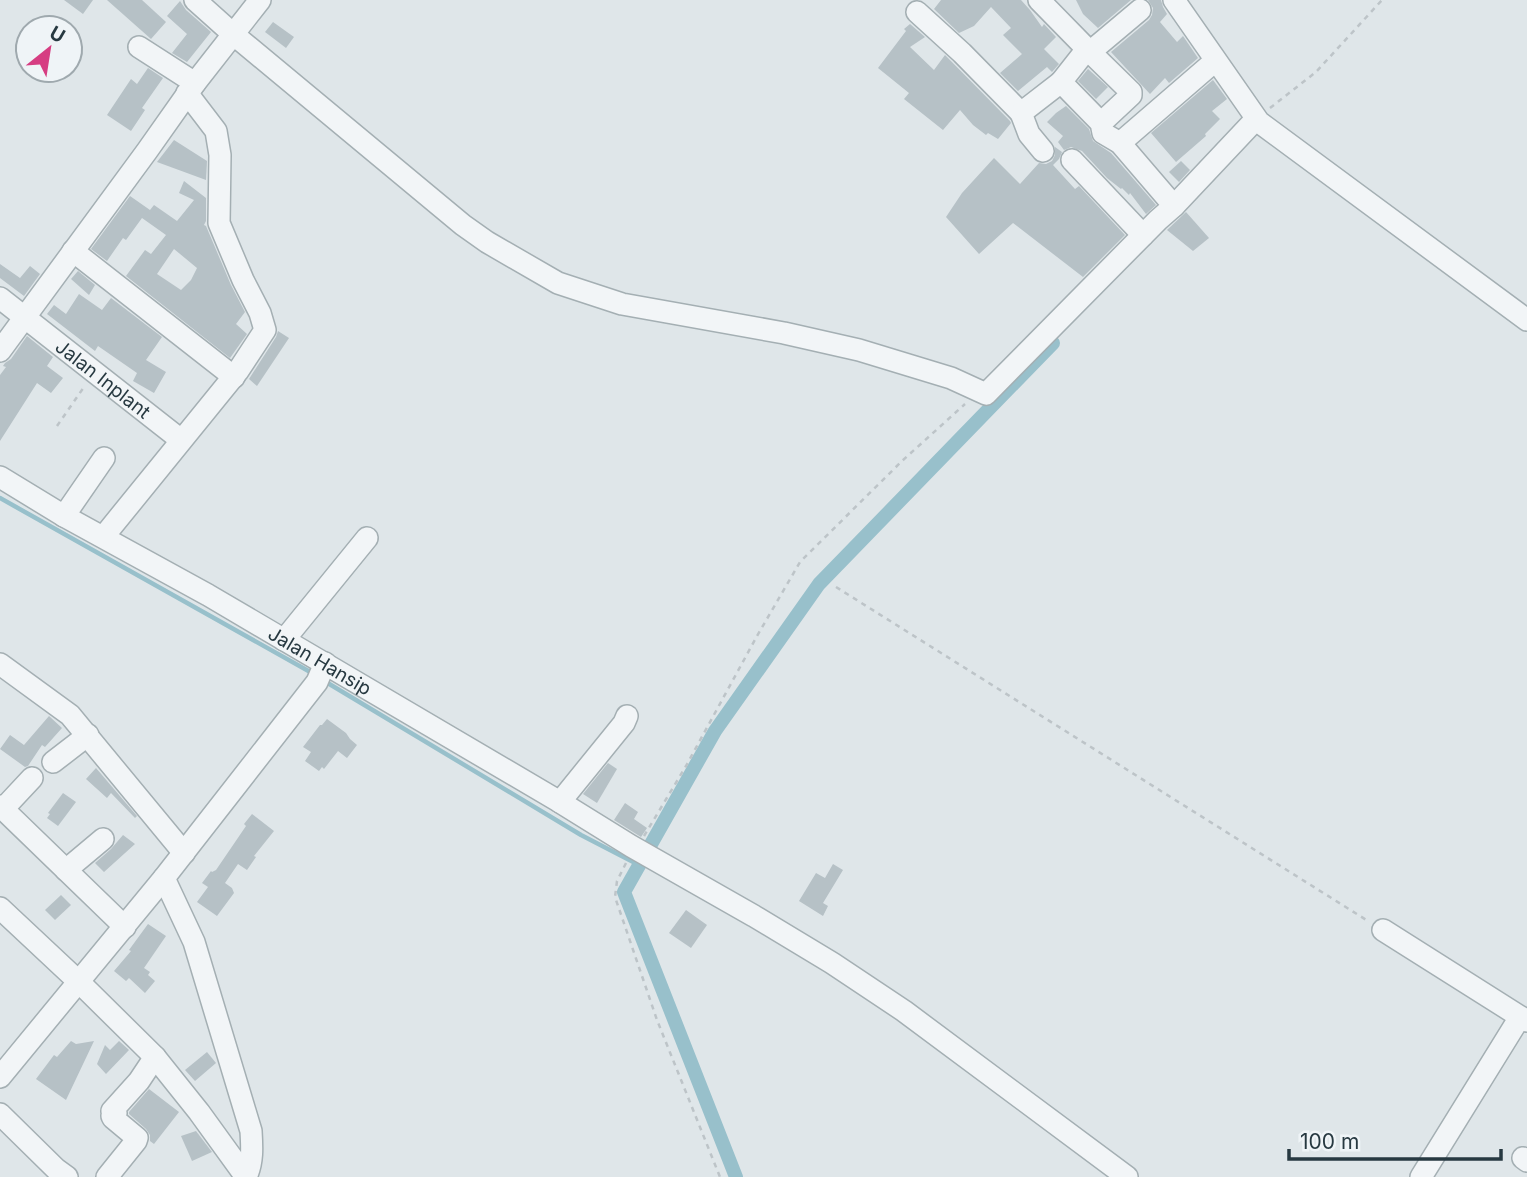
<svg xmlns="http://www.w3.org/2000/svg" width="1527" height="1177" font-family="Inter,sans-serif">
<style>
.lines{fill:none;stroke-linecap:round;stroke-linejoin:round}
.stream{stroke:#98c0cb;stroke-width:4.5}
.canal{stroke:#98c0cb;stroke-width:14}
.building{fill:#b6c1c6;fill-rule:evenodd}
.minor-casing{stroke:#a4afb3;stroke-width:24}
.path{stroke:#bdc4c8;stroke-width:2.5;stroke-dasharray:5 5;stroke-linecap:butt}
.minor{stroke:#f2f5f7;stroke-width:21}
.labels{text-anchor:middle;stroke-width:5;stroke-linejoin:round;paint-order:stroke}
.street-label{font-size:19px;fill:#273941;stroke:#eff4f7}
</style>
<rect width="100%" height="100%" fill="#dfe6e9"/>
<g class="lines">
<!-- stream -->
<g class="stream">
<path d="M0,498L312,673"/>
<path d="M326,682L581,835L639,865"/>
</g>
<!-- canal -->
<path class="canal" d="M736,1177L624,892L715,731L819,584L1053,343"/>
</g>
<!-- building -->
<g class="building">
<path d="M64,0H93L83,14Z"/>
<path d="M107,0H142L166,22L151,39Z"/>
<path d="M941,0H1021L1030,10L1042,27L1044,24L1056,37L1044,49L1059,64L1052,72L1047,67L1018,91L1000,73L1022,54L1003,35L1011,28L991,7L974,26L959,33L934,9Z"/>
<path d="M1076,0H1131L1098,28L1083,14Z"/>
<path d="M1148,0H1161L1163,7L1167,14L1160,22L1177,42L1183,36L1198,58L1169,83L1165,78L1150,94L1111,52L1149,20L1152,15L1153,8Z"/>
<path d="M180,1L186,10L211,32L187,62L172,53L187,34L167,16Z"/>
<path d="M273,22L294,37L286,48L265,32Z"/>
<path d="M910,24L925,37L910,47L934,70L945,55L1010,121L1011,123L998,139L988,133L986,135L973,125L960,110L943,130L904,99L909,93L878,68L906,31L904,29Z"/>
<path d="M148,68L163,78L142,108L145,110L131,131L107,115L131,79L137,84Z"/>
<path d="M1088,69L1108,87L1096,99L1078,81Z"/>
<path d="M1213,80L1227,99L1212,111L1220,119L1205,134L1206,136L1176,162L1151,133Z"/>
<path d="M1066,106L1089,129L1093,141L1111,153L1156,205L1146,214L1130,193L1129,195L1122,188L1121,189L1107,178L1082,151L1071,147L1064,150L1058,142L1063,136L1047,122L1056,113Z"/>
<path d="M174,140L207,161L206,180L157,162Z"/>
<path d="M1055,147L1062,152L1059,159L1053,165L1075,189L1079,186L1125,235L1083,277L1013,223L979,254L946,217L962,193L994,158L1020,184L1039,163L1046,164L1052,161L1055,155Z"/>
<path d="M1181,161L1190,170L1179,182L1169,172Z"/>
<path d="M184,181L206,198V221L204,225L206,226L231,285L245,312L236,324L247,334L230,358L126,276L145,250L151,254L166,235L142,218L126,240L123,238L107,261L91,249L130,196L150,210L154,205L177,221L194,200L179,193ZM174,249L197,268L191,280L181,290L157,274Z"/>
<path d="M1186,212L1209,238L1193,251L1167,230Z"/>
<path d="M0,264L20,278L30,266L40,274L24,296L0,278Z"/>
<path d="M78,271L95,285L89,295L71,279Z"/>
<path d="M79,294L102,310L111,298L162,337L146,360L166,372L154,393L133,381L137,373L98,346L95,351L47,314L54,305L66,314Z"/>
<path d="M278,331L289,338L257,386L249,379L276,337Z"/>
<path d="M27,336L53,357L47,366L63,378L51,393L37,383L0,441V375L6,367L3,366L5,363L11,359Z"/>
<path d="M49,716L62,728L45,747L42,745L28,766L25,767L0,749L10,735L24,745Z"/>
<path d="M327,719L346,733L350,739L357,745L347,758L338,751L324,769L322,767L319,771L305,761L311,752L303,747L320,725H322Z"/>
<path d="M608,763L617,769L597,803L583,794Z"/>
<path d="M96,768L137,816L135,818L111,793L107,798L86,779Z"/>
<path d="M63,793L76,802L58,826L47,818L50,814L48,813Z"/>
<path d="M625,803L638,812L634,819L647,828L641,837L614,820Z"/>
<path d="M252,814L274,831L254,856L256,857L247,870L238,864L225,883L232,888L234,893L217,916L197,902L208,887L202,883L211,871L212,872L216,870L246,826L244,824Z"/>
<path d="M123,835L135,844L104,872L95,863L111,849Z"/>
<path d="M833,864L843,870L823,903L828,906L823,916L799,901L816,873L825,878Z"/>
<path d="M61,895L71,905L55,920L45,910Z"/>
<path d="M686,910L707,925L691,948L669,933Z"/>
<path d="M148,924L166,936L144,968L150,972L148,975L155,981L145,993L129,978L126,981L114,971L131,951L129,950Z"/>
<path d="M71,1041L76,1044L94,1041L66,1100L36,1079L54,1055L57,1057Z"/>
<path d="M119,1041L129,1050L106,1074L97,1064L105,1045L110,1050Z"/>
<path d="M207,1052L216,1063L195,1081L185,1070Z"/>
<path d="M149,1089L179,1112L154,1144L150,1141V1135L146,1129L129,1114V1112Z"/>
<path d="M196,1131L212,1152L192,1161L181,1136Z"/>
</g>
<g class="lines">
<defs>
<g id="minor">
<path d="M195,0L233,34L463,225L487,242L558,283L622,304L784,333L859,350L951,378L986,394L1158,220L1174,206L1120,143L1103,133L1101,123L1061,82L1087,49L1039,0"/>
<path d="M1174,0L1259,122L1527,320"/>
<path d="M917,12L962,53L1021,113"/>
<path d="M139,47L195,83"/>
<path d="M1087,49L1131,92V95L1101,123"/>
<path d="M1090,52L1140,10"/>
<path d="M1120,143L1215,61"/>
<path d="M1043,151L1029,134L1021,113L1061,82"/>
<path d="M1072,160L1143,235"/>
<path d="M1174,206L1256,119"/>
<path d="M73,251L234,377"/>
<path id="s1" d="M0,298L181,440"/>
<path d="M0,351L147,151L195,83L260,0"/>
<path id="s2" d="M0,477L64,516L208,595L560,802L631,846L754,916L832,963L904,1011L1127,1177"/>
<path d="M64,516L104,458"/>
<path d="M104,536L238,371L265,330L260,313L243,280L219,223L220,155L216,131L187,93"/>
<path d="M284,640L367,538"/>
<path d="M0,664L70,715L184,853"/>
<path d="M53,762L88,735"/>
<path d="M560,802L624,723L627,716"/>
<path d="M0,806L125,927"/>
<path d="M3,809L32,778"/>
<path d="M66,870L103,839"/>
<path d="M164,878L194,942L251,1131C252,1147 253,1162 246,1177"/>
<path d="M0,908L79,982L155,1057L199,1112L246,1177"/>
<path d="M1383,930L1527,1021"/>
<path d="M0,1077L164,878L317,682L325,663"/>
<path d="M0,1114L56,1169L67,1177"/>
<path d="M1523,1158L1527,1161"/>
<path d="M107,1177L136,1141L137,1138L113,1118L112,1116L116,1113L112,1111L139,1081L155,1057"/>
<path d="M1421,1177L1520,1017"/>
</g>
</defs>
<!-- minor casing -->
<use href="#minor" class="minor-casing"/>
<!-- path -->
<g class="path">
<path d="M1270,108L1316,72L1382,0"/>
<path d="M57,426L84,387"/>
<path d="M836,587L1368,921"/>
<path d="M644,836L686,766L757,636L800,562L902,461L965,404"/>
<path d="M626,863L617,881L615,897L657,1020L720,1177"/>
</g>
<!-- minor -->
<use href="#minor" class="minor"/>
</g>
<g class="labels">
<!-- street labels -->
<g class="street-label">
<text dy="7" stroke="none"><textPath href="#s1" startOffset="131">Jalan Inplant</textPath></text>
<text dy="7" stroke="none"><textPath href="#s2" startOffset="369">Jalan Hansip</textPath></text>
</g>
</g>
<!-- north arrow -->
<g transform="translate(49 49) rotate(30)"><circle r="33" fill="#eff4f7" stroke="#9fa9ae" stroke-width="2"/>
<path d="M0-5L12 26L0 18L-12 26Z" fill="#d63d82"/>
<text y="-10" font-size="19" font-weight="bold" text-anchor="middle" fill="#273941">U</text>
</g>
<!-- scale -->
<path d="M1289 1149v10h212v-10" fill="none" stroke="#273941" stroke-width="3.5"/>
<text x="1300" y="1149" font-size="21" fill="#273941" stroke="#eff4f7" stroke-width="5" paint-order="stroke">100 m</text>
</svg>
